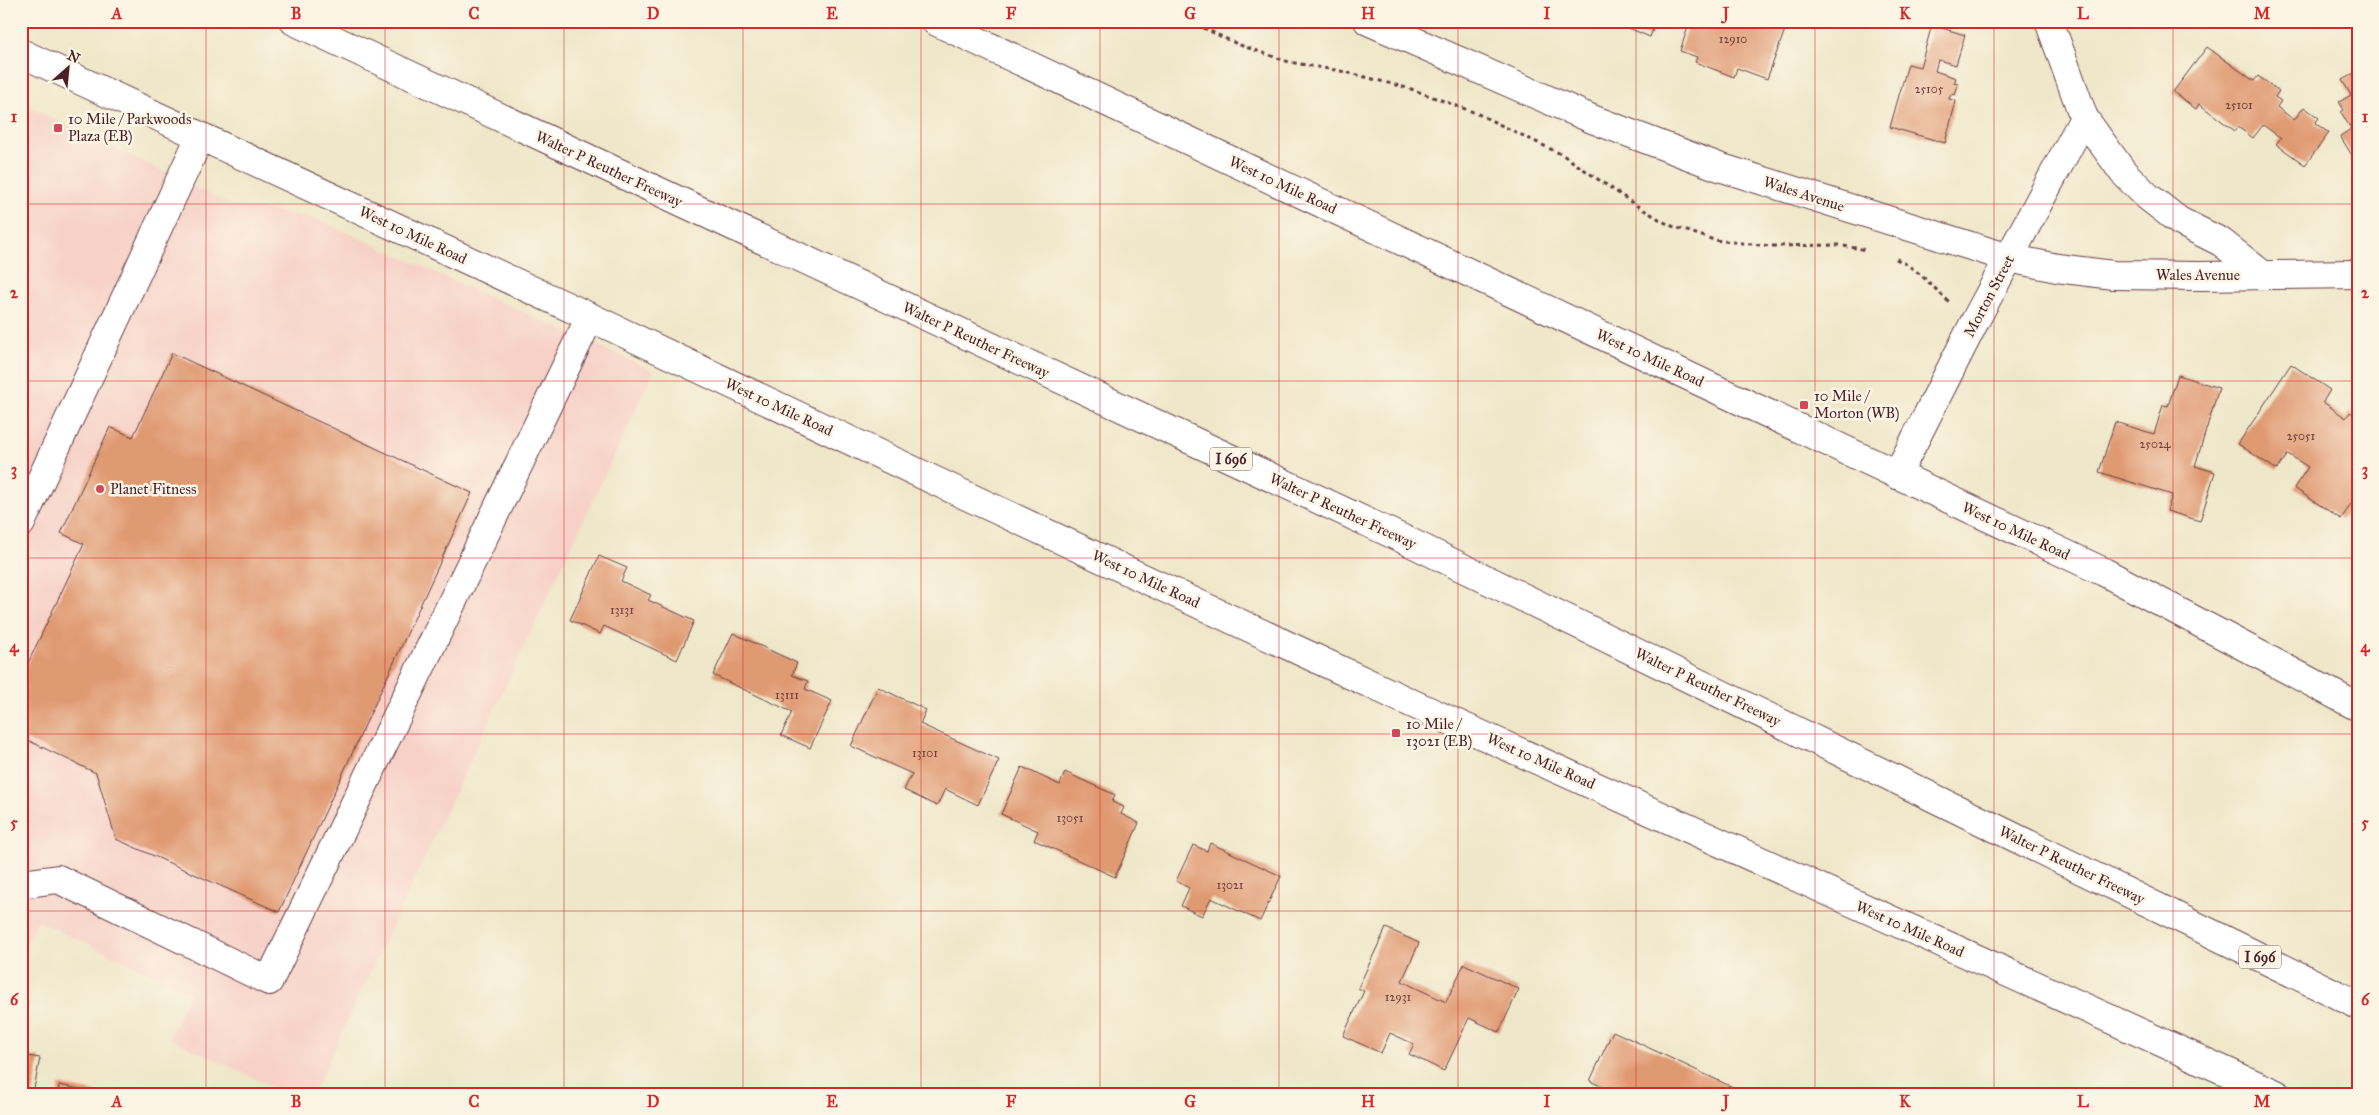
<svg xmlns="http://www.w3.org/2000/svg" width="2379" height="1115" font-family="'IM FELL Great Primer',serif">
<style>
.built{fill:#f7d1c7}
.building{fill:#e09a72}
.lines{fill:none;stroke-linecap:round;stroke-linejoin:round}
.minor-casing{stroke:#633d43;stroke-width:30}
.major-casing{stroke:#633d43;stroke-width:30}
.highway-casing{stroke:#633d43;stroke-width:30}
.path{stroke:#633d43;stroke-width:3;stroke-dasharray:4 4;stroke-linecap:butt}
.minor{stroke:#fff;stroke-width:28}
.major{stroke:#fff;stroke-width:28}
.highway{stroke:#fff;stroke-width:28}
.grid{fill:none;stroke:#d62828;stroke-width:1;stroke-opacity:0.55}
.poi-dot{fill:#d1495b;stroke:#fcf5e5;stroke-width:2}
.labels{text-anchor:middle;stroke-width:5;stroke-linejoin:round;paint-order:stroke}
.number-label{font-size:12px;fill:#703e3d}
.shield{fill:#fcf5e5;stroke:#7f5f63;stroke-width:1}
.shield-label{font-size:14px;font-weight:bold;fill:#4a1f2b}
.poi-label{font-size:15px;fill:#4a1f2b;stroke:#fcf5e5;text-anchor:start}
.street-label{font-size:15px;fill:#4a1f2b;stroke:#fcf5e5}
.neatline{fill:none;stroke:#d62828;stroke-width:2}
.grid-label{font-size:16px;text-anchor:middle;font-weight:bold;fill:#d62828}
</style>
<rect width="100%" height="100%" fill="#fcf5e5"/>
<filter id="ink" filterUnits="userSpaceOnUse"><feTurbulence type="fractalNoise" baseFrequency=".02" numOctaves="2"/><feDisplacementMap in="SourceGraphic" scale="10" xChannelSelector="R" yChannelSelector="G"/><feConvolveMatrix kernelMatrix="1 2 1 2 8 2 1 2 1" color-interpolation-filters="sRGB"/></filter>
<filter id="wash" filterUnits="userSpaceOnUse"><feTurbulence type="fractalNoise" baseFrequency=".0096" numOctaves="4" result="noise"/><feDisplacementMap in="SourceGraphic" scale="20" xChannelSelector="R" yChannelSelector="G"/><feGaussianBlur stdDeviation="1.12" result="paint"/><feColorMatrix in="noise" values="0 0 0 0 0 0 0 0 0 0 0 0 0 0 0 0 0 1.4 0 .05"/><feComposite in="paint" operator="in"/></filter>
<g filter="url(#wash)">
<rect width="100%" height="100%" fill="#efe7c9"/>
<!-- built -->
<path class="built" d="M21,103L230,204L317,219L654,371L313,1094H287L169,1038L190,992L38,921L21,952Z"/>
<g id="blocks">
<!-- building -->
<g class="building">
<path d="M1612,21H1656L1650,37Z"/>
<path d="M1690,21H1771L1786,27L1767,79L1737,68L1734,77L1695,62L1697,57L1680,51Z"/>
<path d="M1932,25L1965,35L1956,65L1938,60L1935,71L1956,78L1954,83L1958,84L1955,95L1951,94L1949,99L1956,101L1945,143L1890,127L1908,64L1920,67Z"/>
<path d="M2207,47L2254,81L2258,76L2279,91L2275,97L2281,101L2277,107L2294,120L2304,107L2319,118L2315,123L2329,133L2305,165L2276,144L2281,138L2263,125L2253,138L2238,127L2235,131L2199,104L2196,109L2173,92Z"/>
<path d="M2358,71V165L2340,136L2351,129L2341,112L2344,110L2339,102L2351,95L2342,80Z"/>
<path d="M172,353L472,493L279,912L116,839L96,773L21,737V678L84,544L61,533L110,427L133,437Z"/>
<path d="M2291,364L2330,390L2323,402L2346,418L2350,412L2358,417V500L2355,498L2341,519L2294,488L2308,467L2288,454L2277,470L2238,444Z"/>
<path d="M2178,375L2219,388L2195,466L2215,472L2200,521L2167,511L2172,495L2099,472L2115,422L2154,434L2163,405L2168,406Z"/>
<path d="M599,556L627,568L621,581L651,595L648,600L694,621L677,660L604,626L600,634L570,620Z"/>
<path d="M733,633L797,663L792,675L808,681L805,689L832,701L810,748L781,735L792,712L713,675Z"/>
<path d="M878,687L926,710L920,724L999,760L978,805L945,789L937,806L904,790L912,774L851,746Z"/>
<path d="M1022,767L1060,785L1065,772L1115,795L1112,802L1124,807L1121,814L1139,823L1115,877L1034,840L1038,831L1001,814Z"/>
<path d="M1210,843L1281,876L1260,921L1211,898L1202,916L1181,906L1189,888L1176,881L1193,845L1207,851Z"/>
<path d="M1386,928L1419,943L1402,981L1412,986L1446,1002L1464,964L1519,989L1499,1032L1469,1018L1444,1071L1409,1054L1414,1044L1390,1033L1381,1053L1343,1036L1364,991L1358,988Z"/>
<path d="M1613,1031L1747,1094H1617L1590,1081Z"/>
<path d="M21,1055L40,1058L33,1094H21Z"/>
<path d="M59,1085L96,1092V1094H58Z"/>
</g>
</g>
</g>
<g filter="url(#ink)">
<use href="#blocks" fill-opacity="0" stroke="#633d43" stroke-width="1"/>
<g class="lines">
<defs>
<g id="minor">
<path d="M1368,21L1592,119L1719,167L2009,258L2057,268L2113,275L2199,276L2358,274"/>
<path d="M2049,21L2084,118L2123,172L2147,196L2179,221L2221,242L2263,275"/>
<path d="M1897,475L1976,319L2084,118"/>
<path d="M21,523L200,137"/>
<path d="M21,884L58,879L269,981L590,317"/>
</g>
<g id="major">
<path d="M935,21L2104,572L2358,707"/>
<path d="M21,53L590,317L967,496L1409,702L2276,1094"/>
</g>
<path id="highway" d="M294,21L1418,546L2358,1005"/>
</defs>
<!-- minor casing -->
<use href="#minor" class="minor-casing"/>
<!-- major casing -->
<use href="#major" class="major-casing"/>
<!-- highway casing -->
<use href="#highway" class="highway-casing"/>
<!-- path -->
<g class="path">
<path d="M1189,21L1237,44L1289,62L1346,72L1411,89L1476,113L1563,155L1634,204L1669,225L1714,240L1770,246L1838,245L1867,250"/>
<path d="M1896,259C1916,267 1934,288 1949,302"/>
</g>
<!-- minor -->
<use href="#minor" class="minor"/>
<!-- major -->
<use href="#major" class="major"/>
<!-- highway -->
<use href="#highway" class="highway"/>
</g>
</g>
<!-- grid -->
<path class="grid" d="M206,21V1094M385,21V1094M564,21V1094M743,21V1094M921,21V1094M1100,21V1094M1279,21V1094M1458,21V1094M1636,21V1094M1815,21V1094M1994,21V1094M2173,21V1094M21,204H2358M21,381H2358M21,558H2358M21,734H2358M21,911H2358"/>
<!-- markers -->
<g class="poi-dot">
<rect x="53" y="123" width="10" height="10" rx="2.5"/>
<rect x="1799" y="400" width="10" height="10" rx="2.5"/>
<circle cx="100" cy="489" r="5"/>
<rect x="1391" y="728" width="10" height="10" rx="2.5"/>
</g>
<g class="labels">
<!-- number labels -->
<g class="number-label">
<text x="1733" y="43">12910</text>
<text x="1929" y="93">25105</text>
<text x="2239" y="109">25101</text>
<text x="2301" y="440">25051</text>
<text x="2155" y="448">25024</text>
<text x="622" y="614">13131</text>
<text x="787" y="699">13111</text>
<text x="925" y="757">13101</text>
<text x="1070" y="822">13051</text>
<text x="1230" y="889">13021</text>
<text x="1398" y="1001">12931</text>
</g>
<!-- shield labels -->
<g class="shield">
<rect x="1210" y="447.5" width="42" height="23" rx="4"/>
<rect x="2239" y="945.5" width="42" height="23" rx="4"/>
</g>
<g class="shield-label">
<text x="1231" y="464">I 696</text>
<text x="2260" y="962">I 696</text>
</g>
<!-- poi labels -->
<g class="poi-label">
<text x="68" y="124">10 Mile / Parkwoods<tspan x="68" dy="17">Plaza (EB)</tspan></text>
<text x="1814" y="401">10 Mile /<tspan x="1814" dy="17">Morton (WB)</tspan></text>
<text x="110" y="494">Planet Fitness</text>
<text x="1406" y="729">10 Mile /<tspan x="1406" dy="17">13021 (EB)</tspan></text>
</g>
<!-- street labels -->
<g class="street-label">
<text transform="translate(609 169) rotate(25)" y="5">Walter P Reuther Freeway</text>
<text transform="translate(1283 185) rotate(25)" y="5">West 10 Mile Road</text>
<text transform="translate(1804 194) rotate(18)" y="5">Wales Avenue</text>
<text transform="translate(413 235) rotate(25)" y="5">West 10 Mile Road</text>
<text x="2198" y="280">Wales Avenue</text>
<text transform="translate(1989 296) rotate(-62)" y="5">Morton Street</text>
<text transform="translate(976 340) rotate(25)" y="5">Walter P Reuther Freeway</text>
<text transform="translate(1650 358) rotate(25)" y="5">West 10 Mile Road</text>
<text transform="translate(779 407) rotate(25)" y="5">West 10 Mile Road</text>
<text transform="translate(1343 511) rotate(25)" y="5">Walter P Reuther Freeway</text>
<text transform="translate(2016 531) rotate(25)" y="5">West 10 Mile Road</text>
<text transform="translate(1146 579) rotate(25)" y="5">West 10 Mile Road</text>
<text transform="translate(1708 687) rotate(26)" y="5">Walter P Reuther Freeway</text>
<text transform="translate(1541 761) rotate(24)" y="5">West 10 Mile Road</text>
<text transform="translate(2072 865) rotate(26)" y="5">Walter P Reuther Freeway</text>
<text transform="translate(1910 929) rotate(24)" y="5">West 10 Mile Road</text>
</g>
</g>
<!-- margin -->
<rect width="2379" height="1115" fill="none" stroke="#fcf5e5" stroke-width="55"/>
<!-- north arrow -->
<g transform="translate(68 68) rotate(27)" stroke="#fcf5e5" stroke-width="4" paint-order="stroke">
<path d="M0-4L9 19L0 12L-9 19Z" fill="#4a1f2b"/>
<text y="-8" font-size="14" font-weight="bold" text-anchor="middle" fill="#4a1f2b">N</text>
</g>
<rect x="28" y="28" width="2324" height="1060" class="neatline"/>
<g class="grid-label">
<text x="117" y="19">A</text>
<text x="296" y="19">B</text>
<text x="474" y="19">C</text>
<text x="653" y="19">D</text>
<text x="832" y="19">E</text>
<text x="1011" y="19">F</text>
<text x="1190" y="19">G</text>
<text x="1368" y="19">H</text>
<text x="1547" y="19">I</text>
<text x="1726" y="19">J</text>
<text x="1905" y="19">K</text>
<text x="2083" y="19">L</text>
<text x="2262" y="19">M</text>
<text x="14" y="122">1</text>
<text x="2365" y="122">1</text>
<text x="14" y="298">2</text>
<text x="2365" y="298">2</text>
<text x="14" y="475">3</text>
<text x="2365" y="475">3</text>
<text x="14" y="652">4</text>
<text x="2365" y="652">4</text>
<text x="14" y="828">5</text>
<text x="2365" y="828">5</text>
<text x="14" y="1005">6</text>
<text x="2365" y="1005">6</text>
<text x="117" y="1107">A</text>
<text x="296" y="1107">B</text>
<text x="474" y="1107">C</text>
<text x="653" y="1107">D</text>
<text x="832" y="1107">E</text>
<text x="1011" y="1107">F</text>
<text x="1190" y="1107">G</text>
<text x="1368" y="1107">H</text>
<text x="1547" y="1107">I</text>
<text x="1726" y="1107">J</text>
<text x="1905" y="1107">K</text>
<text x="2083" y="1107">L</text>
<text x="2262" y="1107">M</text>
</g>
</svg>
